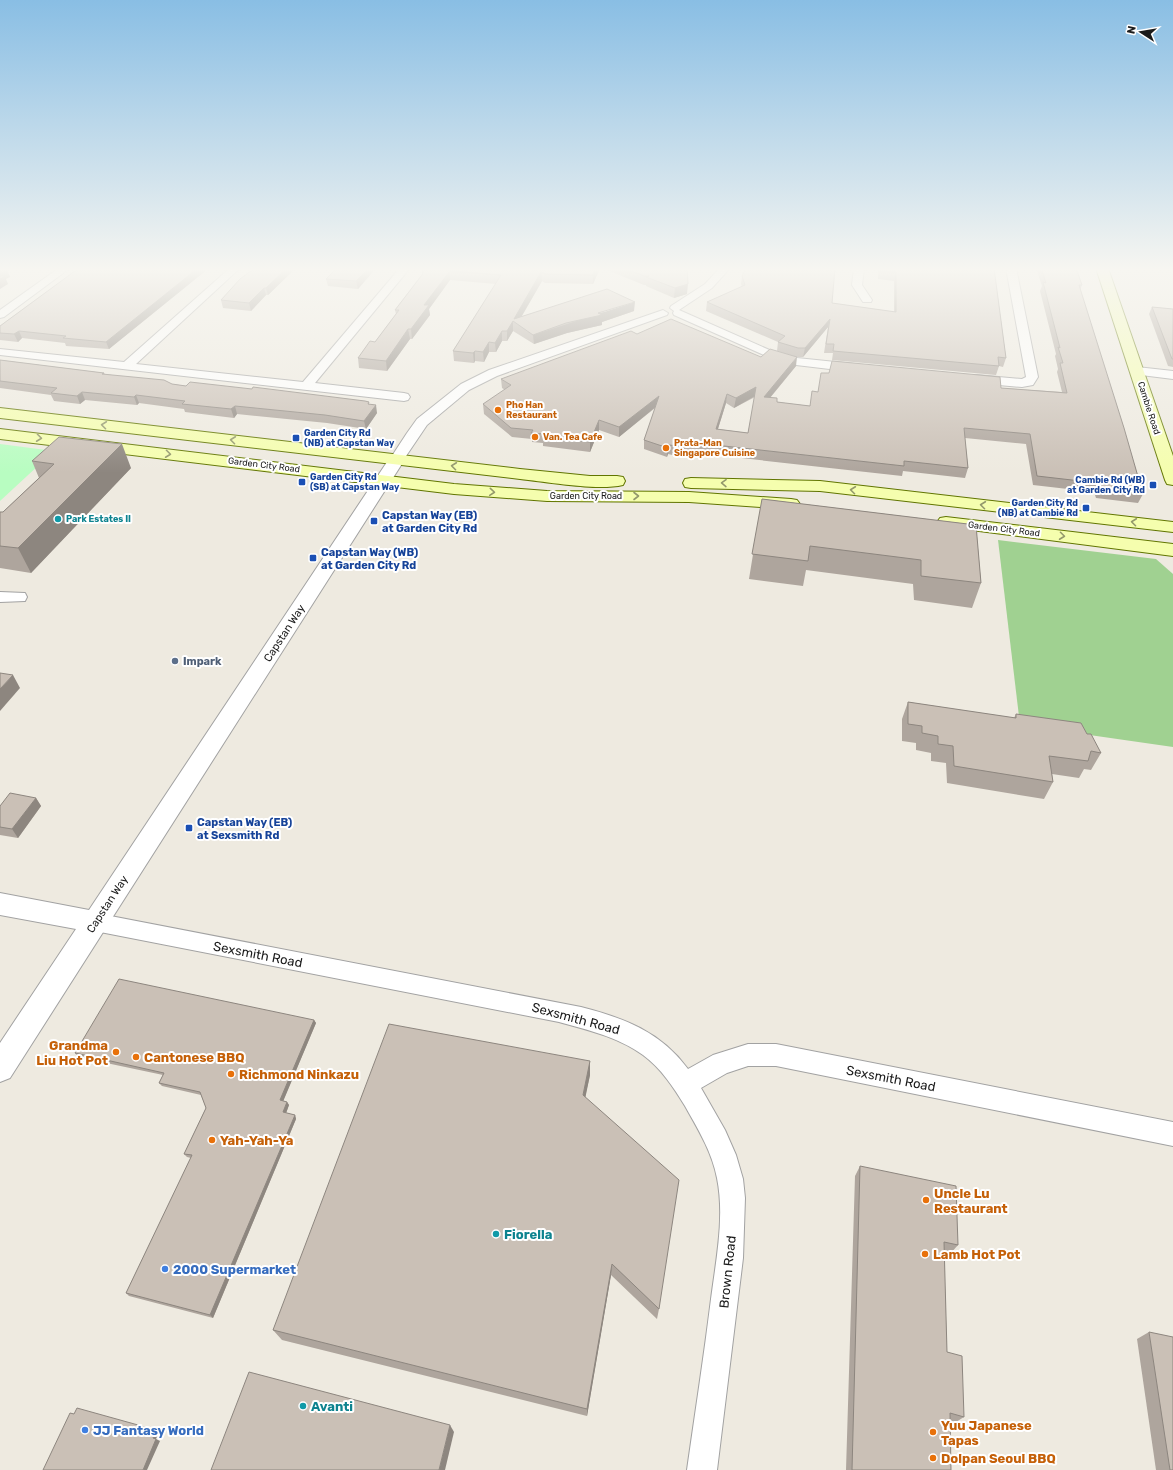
<svg xmlns="http://www.w3.org/2000/svg" width="1173" height="1470" font-family="Rubik,sans-serif">
<style>
.forest{fill:#a0d191}
.park{fill:#b8fdc1}
.lines{fill:none;stroke-linecap:round;stroke-linejoin:round}
.minor-casing{stroke:#a2a2a2;stroke-width:2}
.tertiary-casing{stroke:#a2a2a2;stroke-width:2}
.secondary-casing{stroke:#617500;stroke-width:2}
.minor{fill:#fff;fill-rule:evenodd}
.tertiary{fill:#fff;fill-rule:evenodd}
.secondary{fill:#f5feae;fill-rule:evenodd}
.wall{fill:#aea59d;fill-rule:evenodd}
.shaded-wall{fill:#8d867f}
.building{fill:#cac0b6;stroke:#8d867f;fill-rule:evenodd}
.oneway{stroke:#93986c}
.food-dot{fill:#e8710a;stroke:#fff;stroke-width:1.5}
.transit-dot{fill:#1a4fb4;stroke:#fff;stroke-width:1.5}
.culture-dot{fill:#0f9aa8;stroke:#fff;stroke-width:1.5}
.service-dot{fill:#5c6f8a;stroke:#fff;stroke-width:1.5}
.shop-dot{fill:#3f7fe0;stroke:#fff;stroke-width:1.5}
.labels{text-anchor:middle;stroke-width:4;stroke-linejoin:round;paint-order:stroke}
.far-food-label{font-size:9px;font-weight:bold;fill:#c56008;stroke:#fff;text-anchor:start}
.far-street-label{font-size:9px;fill:#1b1b1b;stroke:#fff}
.far-transit-label{font-size:9px;font-weight:bold;fill:#164399;stroke:#fff;text-anchor:start}
.far-culture-label{font-size:9px;font-weight:bold;fill:#0d838f;stroke:#fff;text-anchor:start}
.transit-label{font-size:11px;font-weight:bold;fill:#164399;stroke:#fff;text-anchor:start}
.street-label{font-size:11px;fill:#1b1b1b;stroke:#fff}
.service-label{font-size:11px;font-weight:bold;fill:#4e5e75;stroke:#fff;text-anchor:start}
.near-street-label{font-size:13px;fill:#1b1b1b;stroke:#fff}
.near-food-label{font-size:13px;font-weight:bold;fill:#c56008;stroke:#fff;text-anchor:start}
.near-culture-label{font-size:13px;font-weight:bold;fill:#0d838f;stroke:#fff;text-anchor:start}
.near-shop-label{font-size:13px;font-weight:bold;fill:#366cbe;stroke:#fff;text-anchor:start}
</style>
<rect width="100%" height="100%" fill="#eeeae0"/>
<!-- forest -->
<path class="forest" d="M998,540L1156,559L1173,574V747L1020,725Z"/>
<!-- park -->
<path class="park" d="M0,444L54,451L0,501Z"/>
<g class="lines">
<defs>
<g id="minor">
<path d="M59,268H70L4,317L0,318V310Z"/>
<path d="M230,268H240L136,364L303,382L400,268H410L315,383L404,393L408,394L410,397L408,400L404,401L0,355V349L124,362Z"/>
<path d="M720,268H730L712,288L679,310L774,352L797,358L855,364L859,365L861,368L859,371L855,372L796,365L766,356L674,315L673,313L674,311L670,308L671,306L705,284Z"/>
<path d="M854,268H864L862,285L872,300L871,302H863L852,285Z"/>
<path d="M1006,268H1016L1038,377L1033,385L1022,387L976,383L972,382L970,379L972,376L976,375L1022,379L1026,377Z"/>
<path d="M663,310L668,313L667,315L497,376L469,390L427,425L402,462H392L390,459L407,433L417,419L461,384L489,370Z"/>
<path d="M1137,367L1173,371V379L1133,374L1131,371L1133,368Z"/>
<path d="M0,592L25,593L27,597L25,601L0,602Z"/>
<path d="M95,913L581,1007C624,1018 661,1032 688,1069L713,1055L748,1044H776L1173,1122V1146L776,1066H748L727,1073L701,1088L725,1130L736,1155L743,1179L745,1198L743,1258L717,1470H687C695,1413 704,1356 711,1299C716,1260 725,1217 717,1178C712,1152 698,1129 685,1106C674,1088 661,1068 643,1055C618,1037 588,1030 559,1022L95,931L88,928L84,922L88,916Z"/>
</g>
<path id="tertiary" d="M397,454L403,456L405,459L10,1078L0,1082V1043L76,929L0,915V893L89,910L389,459L391,456Z"/>
<g id="secondary">
<path d="M1096,268H1108L1173,456V485L1167,484L1165,480Z"/>
<path d="M0,408L520,469L590,476H617L623,477L625,481L623,485C597,491 548,482 520,479L0,418Z"/>
<path d="M0,429L454,484L547,491L689,492L791,499L797,500L800,504L797,508L791,509L689,502L547,501L454,494L0,439Z"/>
<path d="M691,478L820,481L1173,522V532L820,491L691,488L685,487L683,483L685,479Z"/>
<path d="M946,517L1173,544V556L940,526L937,522L940,518Z"/>
</g>
</defs>
<!-- minor casing -->
<use href="#minor" class="minor-casing"/>
<!-- tertiary casing -->
<use href="#tertiary" class="tertiary-casing"/>
<!-- secondary casing -->
<use href="#secondary" class="secondary-casing"/>
<!-- minor -->
<use href="#minor" class="minor"/>
<!-- tertiary -->
<use href="#tertiary" class="tertiary"/>
<!-- secondary -->
<use href="#secondary" class="secondary"/>
</g>
<!-- wall -->
<g class="wall">
<path d="M79,268H209L109,349L66,346L65,343L22,338L18,342L0,340V326Z"/>
<path d="M255,268H296L268,295H266L251,311L223,308L221,300Z"/>
<path d="M376,268L358,289L328,286L326,279Z"/>
<path d="M600,268L593,284L545,283L542,281L522,316L634,311L602,322V325L567,333L534,344L513,331L507,341H502L496,352H489L484,362L475,361L474,363L454,361L453,351L496,284L450,280L429,309L430,315L412,339H410L387,371L359,368L358,358L375,342L396,314L395,310L422,274V270Z"/>
<path d="M602,268H687V294L674,298L646,286V285H644Z"/>
<path d="M878,268H994L1006,358L1003,367L999,366L996,375L832,360L833,353H824L828,327L803,357H796L777,351L778,342L706,311L707,302L742,287L741,284L742,276L832,303L894,312V281L878,279Z"/>
<path d="M1036,268H1078L1077,271L1082,285L1080,290L1143,494L1138,503L1096,498L1094,492L1033,485L1026,444L965,438L968,468L965,478L903,471L902,476L678,451L677,456L668,454L667,457L644,449V440L655,408L619,437L599,430L590,452L543,446V443L532,442V439L512,437L484,414L483,404L505,390L502,388L501,379L637,334L761,357L796,366L770,398L777,402L810,406L818,392L1001,388L1062,392L1057,372L1058,369L1055,356L1056,354L1040,291L1042,286ZM755,397L748,433L718,429L726,403L734,408Z"/>
<path d="M1138,268H1173V270Z"/>
<path d="M1152,307L1173,309V367L1168,366L1149,314Z"/>
<path d="M0,360L104,373L105,374L186,386L369,404L377,413L366,429L327,423L237,414L234,418L185,412L184,409L139,403L137,405L85,400L80,404L54,401L51,395L0,388Z"/>
<path d="M32,461L131,468L31,573L0,568V512H3L39,478Z"/>
<path d="M762,499L976,525L981,583L972,608L914,600L913,584L806,570L803,586L749,579Z"/>
<path d="M908,702L1014,718L1016,714L1087,734L1101,753L1091,770L1084,769L1079,778L1052,774L1053,782L1044,799L947,783L946,763L931,761V753L916,750V743L902,741V719Z"/>
<path d="M36,798L41,806L18,838L0,835V806Z"/>
<path d="M314,1020L316,1023L283,1101L287,1102L289,1105L286,1113L295,1115L296,1119L213,1318L129,1296L126,1293L191,1158L187,1157L184,1154L206,1108L201,1095L162,1086L159,1083L163,1075L78,1057L75,1053Z"/>
<path d="M590,1061V1075L585,1097L659,1309L657,1319L611,1275L587,1416L282,1340L273,1330Z"/>
<path d="M860,1166L958,1245L950,1254L944,1252L947,1352L964,1417L956,1422L950,1421L951,1470H846L855,1176Z"/>
<path d="M1149,1332L1173,1470H1156L1137,1339Z"/>
</g>
<!-- shaded-wall -->
<g class="shaded-wall">
<path d="M198,268H209L109,349L106,342Z"/>
<path d="M287,268H296L268,295L266,288Z"/>
<path d="M369,268H376L358,289L356,281Z"/>
<path d="M596,268H600L593,284V275Z"/>
<path d="M7,269L10,277L6,279L8,284L0,289V274Z"/>
<path d="M450,271V280L429,309L430,315L412,339L411,329L424,305Z"/>
<path d="M541,272L542,281L517,324L514,319Z"/>
<path d="M688,284L687,294L674,298L675,288Z"/>
<path d="M264,288L266,295L251,311L249,303Z"/>
<path d="M635,302L634,311L602,322V325L567,333L534,344L533,335Z"/>
<path d="M830,319L828,327L803,357L805,348Z"/>
<path d="M513,321V331L507,341V331Z"/>
<path d="M408,329L410,339L387,371L386,361Z"/>
<path d="M19,331L22,338L18,342L14,334Z"/>
<path d="M502,331V341L496,352L495,343Z"/>
<path d="M489,342V352L484,362L483,352Z"/>
<path d="M475,351V361L474,363L473,353Z"/>
<path d="M797,357L796,366L763,406L764,397Z"/>
<path d="M756,387L755,396L734,408L736,398Z"/>
<path d="M82,392L85,400L80,404L77,396Z"/>
<path d="M727,394L726,403L715,438L716,429Z"/>
<path d="M136,395L139,403L137,405L134,397Z"/>
<path d="M659,396L658,405L619,437V427Z"/>
<path d="M376,405L377,413L366,429L364,421Z"/>
<path d="M235,406L237,414L234,418L231,409Z"/>
<path d="M599,420V430L590,452V442Z"/>
<path d="M122,444L131,468L31,573L18,548Z"/>
<path d="M669,445L668,454L667,457L668,448Z"/>
<path d="M13,675L20,688L0,711V689Z"/>
<path d="M36,798L41,806L18,838L12,829Z"/>
<path d="M314,1020L316,1023L282,1104L280,1100Z"/>
<path d="M590,1061V1075L583,1109V1095Z"/>
<path d="M287,1102L289,1105L285,1116L283,1112Z"/>
<path d="M295,1115L296,1119L213,1318L210,1315Z"/>
<path d="M612,1264L611,1275L587,1416V1409Z"/>
<path d="M450,1425L454,1432L445,1470H439Z"/>
<path d="M156,1430L159,1432L156,1439L160,1441L147,1470H143L153,1438Z"/>
</g>
<!-- building -->
<g class="building">
<path d="M0,268L7,269L0,274Z"/>
<path d="M79,268H198L106,342L63,338L66,336L19,331L14,334L0,333V326Z"/>
<path d="M255,268H287L266,288H264L249,303L221,300L240,279Z"/>
<path d="M337,268H369L356,281L326,279Z"/>
<path d="M423,268H596L593,275L545,274L541,272L514,319L607,289L635,302L598,313L602,315L566,323L533,335L513,321L507,331H502L495,343L489,342L483,352L475,351L473,353L453,351L501,275L450,271L424,305H429L411,329H408L386,361L358,358L370,341L375,342L399,310H395L422,275L424,270H422Z"/>
<path d="M624,268H687L688,284L675,288L646,277L649,276H644Z"/>
<path d="M746,268H835L832,303L896,312V272L880,271V268H994L1006,358L998,357L999,366L833,351L834,344H826L830,319L805,348H798L778,342L785,336L707,302L745,285L742,276Z"/>
<path d="M1041,268H1076L1082,285H1079L1124,428L1143,494L1100,489L1098,483L1037,476L1030,434L964,428L968,468L904,461V466L679,441L678,446L669,445L668,448L644,440L659,396L619,427L599,420L590,442L543,437L544,434L531,433L533,430L511,428L483,404L511,385L501,379L631,331L637,334L671,319L761,357L770,349L797,357L764,397L777,398V402L810,406L812,391L818,392L821,373H829L832,361L1000,377L1001,388L1067,393L1060,363H1063L1058,347L1060,348L1043,282L1046,283ZM756,387L748,433L716,429L727,394L736,398Z"/>
<path d="M0,276H5L0,279Z"/>
<path d="M1152,307L1173,309V359H1172Z"/>
<path d="M0,360L104,373L102,374L164,380L172,384L186,386L190,382L252,389L253,387L365,401L369,402L368,404L376,405L364,421L325,415L235,406L231,409L182,404L185,401L136,395L134,397L82,392L77,396L51,393L57,388L0,381Z"/>
<path d="M59,437L122,444L18,548L0,546V512H3L54,464L32,461Z"/>
<path d="M762,499L976,525L981,583L921,576V560L810,546L808,561L752,554Z"/>
<path d="M0,673L13,675L0,689Z"/>
<path d="M908,702L1016,718V714L1081,723L1087,734H1091L1101,753L1091,751L1088,761L1049,756L1053,782L954,766L953,746L938,744V736L922,733V726L908,724Z"/>
<path d="M10,793L36,798L12,829L0,827V806Z"/>
<path d="M119,979L314,1020L280,1100L287,1102L283,1112L295,1115L210,1315L126,1293L192,1155L184,1154L206,1108L200,1092L159,1083L164,1073L75,1053Z"/>
<path d="M389,1024L590,1061L583,1095L679,1180L659,1309L612,1264L587,1409L273,1330Z"/>
<path d="M860,1166L956,1186L958,1245L944,1242L947,1352L962,1356L964,1417L950,1413L951,1470H852Z"/>
<path d="M1149,1332L1173,1337V1470H1170Z"/>
<path d="M249,1372L450,1425L439,1470H211Z"/>
<path d="M77,1408L156,1430L153,1438L156,1439L143,1470H43L70,1413L74,1414Z"/>
</g>
<!-- one-way arrows -->
<defs><path id="oneway-chevron" d="M-2-3.5L2.5 0L-2 3.5" fill="none" stroke-width="1.6" stroke-linecap="round" stroke-linejoin="round"/></defs>
<g class="oneway">
<use href="#oneway-chevron" transform="translate(104 425) rotate(-173)"/>
<use href="#oneway-chevron" transform="translate(39 438) rotate(7)"/>
<use href="#oneway-chevron" transform="translate(233 440) rotate(-173)"/>
<use href="#oneway-chevron" transform="translate(168 454) rotate(7)"/>
<use href="#oneway-chevron" transform="translate(454 466) rotate(-173)"/>
<use href="#oneway-chevron" transform="translate(724 483) rotate(-179)"/>
<use href="#oneway-chevron" transform="translate(853 490) rotate(-173)"/>
<use href="#oneway-chevron" transform="translate(492 492) rotate(5)"/>
<use href="#oneway-chevron" transform="translate(636 496)"/>
<use href="#oneway-chevron" transform="translate(983 505) rotate(-173)"/>
<use href="#oneway-chevron" transform="translate(1134 522) rotate(-173)"/>
<use href="#oneway-chevron" transform="translate(1062 536) rotate(7)"/>
</g>
<!-- sky -->
<linearGradient id="sky" x2="0" y2="1"><stop stop-color="#89bee4"/><stop offset="0.57" stop-color="#f7f6f1"/><stop offset="1" stop-color="#f7f6f1" stop-opacity="0"/></linearGradient>
<rect width="1173" height="473" fill="url(#sky)"/>
<!-- markers -->
<g class="food-dot">
<circle cx="498" cy="410" r="4"/>
<circle cx="535" cy="437" r="4"/>
<circle cx="666" cy="448" r="4"/>
<circle cx="116" cy="1052" r="4"/>
<circle cx="136" cy="1057" r="4"/>
<circle cx="231" cy="1074" r="4"/>
<circle cx="212" cy="1140" r="4"/>
<circle cx="926" cy="1200" r="4"/>
<circle cx="925" cy="1254" r="4"/>
<circle cx="933" cy="1432" r="4"/>
<circle cx="933" cy="1458" r="4"/>
</g>
<g class="transit-dot">
<rect x="292" y="434" width="8" height="8" rx="2"/>
<rect x="298" y="478" width="8" height="8" rx="2"/>
<rect x="1149" y="481" width="8" height="8" rx="2"/>
<rect x="1082" y="504" width="8" height="8" rx="2"/>
<rect x="370" y="517" width="8" height="8" rx="2"/>
<rect x="309" y="554" width="8" height="8" rx="2"/>
<rect x="185" y="824" width="8" height="8" rx="2"/>
</g>
<g class="culture-dot">
<circle cx="58" cy="519" r="4"/>
<circle cx="496" cy="1234" r="4"/>
<circle cx="303" cy="1406" r="4"/>
</g>
<circle class="service-dot" cx="175" cy="661" r="4"/>
<g class="shop-dot">
<circle cx="165" cy="1269" r="4"/>
<circle cx="85" cy="1430" r="4"/>
</g>
<g class="labels">
<!-- far-food labels -->
<g class="far-food-label">
<text x="506" y="408">Pho Han<tspan x="506" dy="10">Restaurant</tspan></text>
<text x="543" y="440">Van. Tea Cafe</text>
<text x="674" y="446">Prata-Man<tspan x="674" dy="10">Singapore Cuisine</tspan></text>
</g>
<!-- far-street labels -->
<g class="far-street-label">
<text transform="translate(1149 408) rotate(72)" y="3">Cambie Road</text>
<text transform="translate(264 465) rotate(7)" y="3">Garden City Road</text>
<text x="586" y="499">Garden City Road</text>
<text transform="translate(1004 529) rotate(7)" y="3">Garden City Road</text>
</g>
<!-- far-transit labels -->
<g class="far-transit-label">
<text x="304" y="436">Garden City Rd<tspan x="304" dy="10">(NB) at Capstan Way</tspan></text>
<text x="310" y="480">Garden City Rd<tspan x="310" dy="10">(SB) at Capstan Way</tspan></text>
<text x="1145" y="483" text-anchor="end">Cambie Rd (WB)<tspan x="1145" dy="10">at Garden City Rd</tspan></text>
<text x="1078" y="506" text-anchor="end">Garden City Rd<tspan x="1078" dy="10">(NB) at Cambie Rd</tspan></text>
</g>
<!-- far-culture labels -->
<g class="far-culture-label">
<text x="66" y="522">Park Estates II</text>
</g>
<!-- transit labels -->
<g class="transit-label">
<text x="382" y="519">Capstan Way (EB)<tspan x="382" dy="13">at Garden City Rd</tspan></text>
<text x="321" y="556">Capstan Way (WB)<tspan x="321" dy="13">at Garden City Rd</tspan></text>
<text x="197" y="826">Capstan Way (EB)<tspan x="197" dy="13">at Sexsmith Rd</tspan></text>
</g>
<!-- street labels -->
<g class="street-label">
<text transform="translate(284 633) rotate(-57)" y="4">Capstan Way</text>
<text transform="translate(107 904) rotate(-57)" y="4">Capstan Way</text>
</g>
<!-- service labels -->
<g class="service-label">
<text x="183" y="665">Impark</text>
</g>
<!-- near-street labels -->
<g class="near-street-label">
<text transform="translate(258 954) rotate(11)" y="5">Sexsmith Road</text>
<text transform="translate(576 1018) rotate(15)" y="5">Sexsmith Road</text>
<text transform="translate(891 1078) rotate(11)" y="5">Sexsmith Road</text>
<text transform="translate(727 1272) rotate(-84)" y="5">Brown Road</text>
</g>
<!-- near-food labels -->
<g class="near-food-label">
<text x="108" y="1050" text-anchor="end">Grandma<tspan x="108" dy="15">Liu Hot Pot</tspan></text>
<text x="144" y="1062">Cantonese BBQ</text>
<text x="239" y="1079">Richmond Ninkazu</text>
<text x="220" y="1145">Yah-Yah-Ya</text>
<text x="934" y="1198">Uncle Lu<tspan x="934" dy="15">Restaurant</tspan></text>
<text x="933" y="1259">Lamb Hot Pot</text>
<text x="941" y="1430">Yuu Japanese<tspan x="941" dy="15">Tapas</tspan></text>
<text x="941" y="1463">Dolpan Seoul BBQ</text>
</g>
<!-- near-culture labels -->
<g class="near-culture-label">
<text x="504" y="1239">Fiorella</text>
<text x="311" y="1411">Avanti</text>
</g>
<!-- near-shop labels -->
<g class="near-shop-label">
<text x="173" y="1274">2000 Supermarket</text>
<text x="93" y="1435">JJ Fantasy World</text>
</g>
</g>
<!-- north arrow -->
<g transform="translate(1141 32) rotate(282)" stroke="#ffffff" stroke-width="3" paint-order="stroke">
<path d="M0-3L7 15L0 10L-7 15Z" fill="#1b1b1b"/>
<text y="-6" font-size="11" font-weight="bold" text-anchor="middle" fill="#1b1b1b">N</text>
</g>
</svg>
